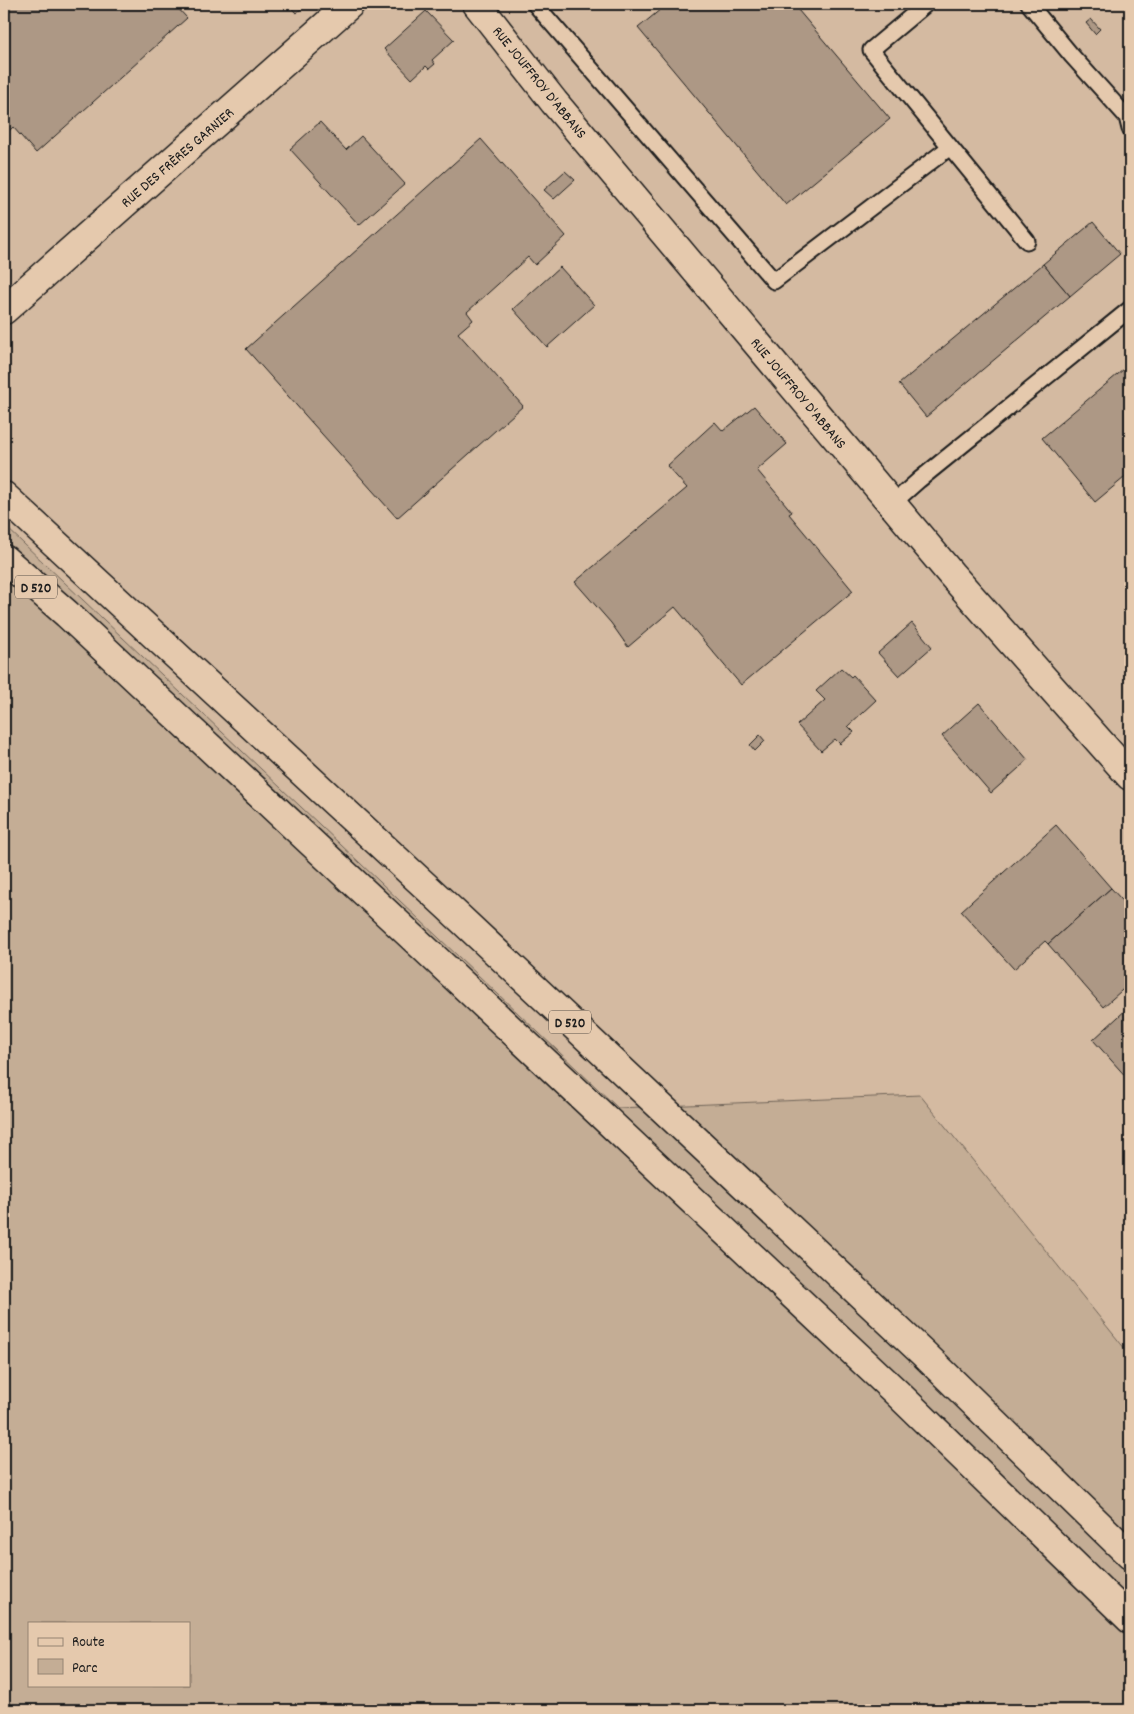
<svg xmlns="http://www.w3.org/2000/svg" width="1134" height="1714" font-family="Dekko,sans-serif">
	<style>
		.built { fill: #d4baa1 }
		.green { fill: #c4ad95; stroke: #706458; fill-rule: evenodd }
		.building { fill: #ad9885; stroke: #1c1c1c }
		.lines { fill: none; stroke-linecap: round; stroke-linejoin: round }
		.lane-casing { stroke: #1c1c1c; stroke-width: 19 }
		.street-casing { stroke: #1c1c1c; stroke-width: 31 }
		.highway-casing { stroke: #1c1c1c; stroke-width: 31 }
		.lane { stroke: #e5c9ad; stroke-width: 15 }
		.street { stroke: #e5c9ad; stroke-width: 28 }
		.highway { stroke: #e5c9ad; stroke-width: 28 }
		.labels { text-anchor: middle; stroke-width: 4; stroke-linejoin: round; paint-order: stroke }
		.shield { fill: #e5c9ad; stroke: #585048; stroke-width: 1 }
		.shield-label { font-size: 14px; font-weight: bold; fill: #1c1c1c }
		.street-label { font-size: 15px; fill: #1c1c1c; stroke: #e5c9ad }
	</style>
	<rect width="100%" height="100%" fill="#e5c9ad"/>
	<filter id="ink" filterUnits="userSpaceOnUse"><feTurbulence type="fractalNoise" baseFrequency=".02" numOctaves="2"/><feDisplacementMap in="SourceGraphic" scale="10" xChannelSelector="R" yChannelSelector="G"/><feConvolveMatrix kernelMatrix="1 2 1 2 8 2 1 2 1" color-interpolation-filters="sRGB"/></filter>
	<g filter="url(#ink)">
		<path class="built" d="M4,4H1130V1355L920,1095L618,1108L4,525Z"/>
		<path class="green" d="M4,525L618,1108L920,1095L1130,1355V1710H4ZM29,1623H189V1685H29Z"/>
		<g class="building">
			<path d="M4,4H174L187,18L36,153L13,127L4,136Z"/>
			<path d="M288,4H307L296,13Z"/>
			<path d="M667,4H793L890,119L786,205L638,28Z"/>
			<path d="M426,11L454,40L432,60L435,64L429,69L426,66L412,79L384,49Z"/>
			<path d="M1091,19L1100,29L1095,34L1086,23Z"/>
			<path d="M320,122L346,150L361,136L405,184L359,225L290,149Z"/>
			<path d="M481,139L566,236L535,265L528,257L467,312L473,320L458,333L523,406L397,518L246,349Z"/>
			<path d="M565,171L575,180L554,199L544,190Z"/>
			<path d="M1093,222L1120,254L1070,296L1043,264Z"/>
			<path d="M1043,264L1070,296L926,417L899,384Z"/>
			<path d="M560,267L594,305L547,347L513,309Z"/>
			<path d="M1130,364V473L1095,502L1042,438Z"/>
			<path d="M754,406L787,444L757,470L792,512L789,514L853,591L741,685L675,607L628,647L611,623L575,582L687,488L667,466L715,422L723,431Z"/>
			<path d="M912,623L932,647L899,676L878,653Z"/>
			<path d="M841,668L851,677L853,675L876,700L848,726L854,732L840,744L835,739L821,751L797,725L825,700L816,691Z"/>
			<path d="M979,703L1028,760L991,793L942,736Z"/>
			<path d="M760,735L765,741L755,751L750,745Z"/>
			<path d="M1056,825L1111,888L1048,944L1045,941L1014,969L961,911Z"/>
			<path d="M1111,888L1130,909V983L1103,1007L1048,944Z"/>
			<path d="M1130,1006V1079L1129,1080L1093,1040Z"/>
		</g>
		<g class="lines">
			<g class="lane-casing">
				<g id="lane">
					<path d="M535,4L774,281L950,147"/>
					<path d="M926,4L871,50L1027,241"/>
					<path d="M1029,4L1072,56L1127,117L1130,129"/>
					<path d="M892,504L919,480L1130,309"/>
				</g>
			</g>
			<g class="street-casing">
				<g id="street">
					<path d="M477,4L554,102L951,574L1130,776"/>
					<path d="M4,310L350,4"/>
				</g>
			</g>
			<g class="highway-casing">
				<g id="highway">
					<path d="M4,496L448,907L924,1354L1130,1555"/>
					<path d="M4,559L67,614L424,948L897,1393L1130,1619"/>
				</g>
			</g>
			<use href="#lane" class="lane"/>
			<use href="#street" class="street"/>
			<use href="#highway" class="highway"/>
		</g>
	</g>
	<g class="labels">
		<g class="shield">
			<rect x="15" y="575.5" width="42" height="23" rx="4"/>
			<rect x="549" y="1010.5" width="42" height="23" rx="4"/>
		</g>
		<g class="shield-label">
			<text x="36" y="592">D 520</text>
			<text x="570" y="1027">D 520</text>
		</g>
		<g class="street-label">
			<text transform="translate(540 82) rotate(51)" y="5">RUE JOUFFROY D'ABBANS</text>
			<text transform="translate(177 157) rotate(-41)" y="5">RUE DES FRÈRES GARNIER</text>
			<text transform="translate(799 393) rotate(50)" y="5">RUE JOUFFROY D'ABBANS</text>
		</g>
	</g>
	<rect width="1134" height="1714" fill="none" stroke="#e5c9ad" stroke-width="20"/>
	<rect x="10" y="10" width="1114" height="1694" fill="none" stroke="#1c1c1c" stroke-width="2" filter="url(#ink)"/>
	<rect x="28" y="1622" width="162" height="65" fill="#e5c9ad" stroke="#958473"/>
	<rect x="38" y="1638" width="25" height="8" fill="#e5c9ad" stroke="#958473"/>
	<text x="72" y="1646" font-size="15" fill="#1c1c1c">Route</text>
	<rect x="38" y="1659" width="25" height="15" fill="#c4ad95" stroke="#958473"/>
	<text x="72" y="1672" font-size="15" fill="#1c1c1c">Parc</text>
</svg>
